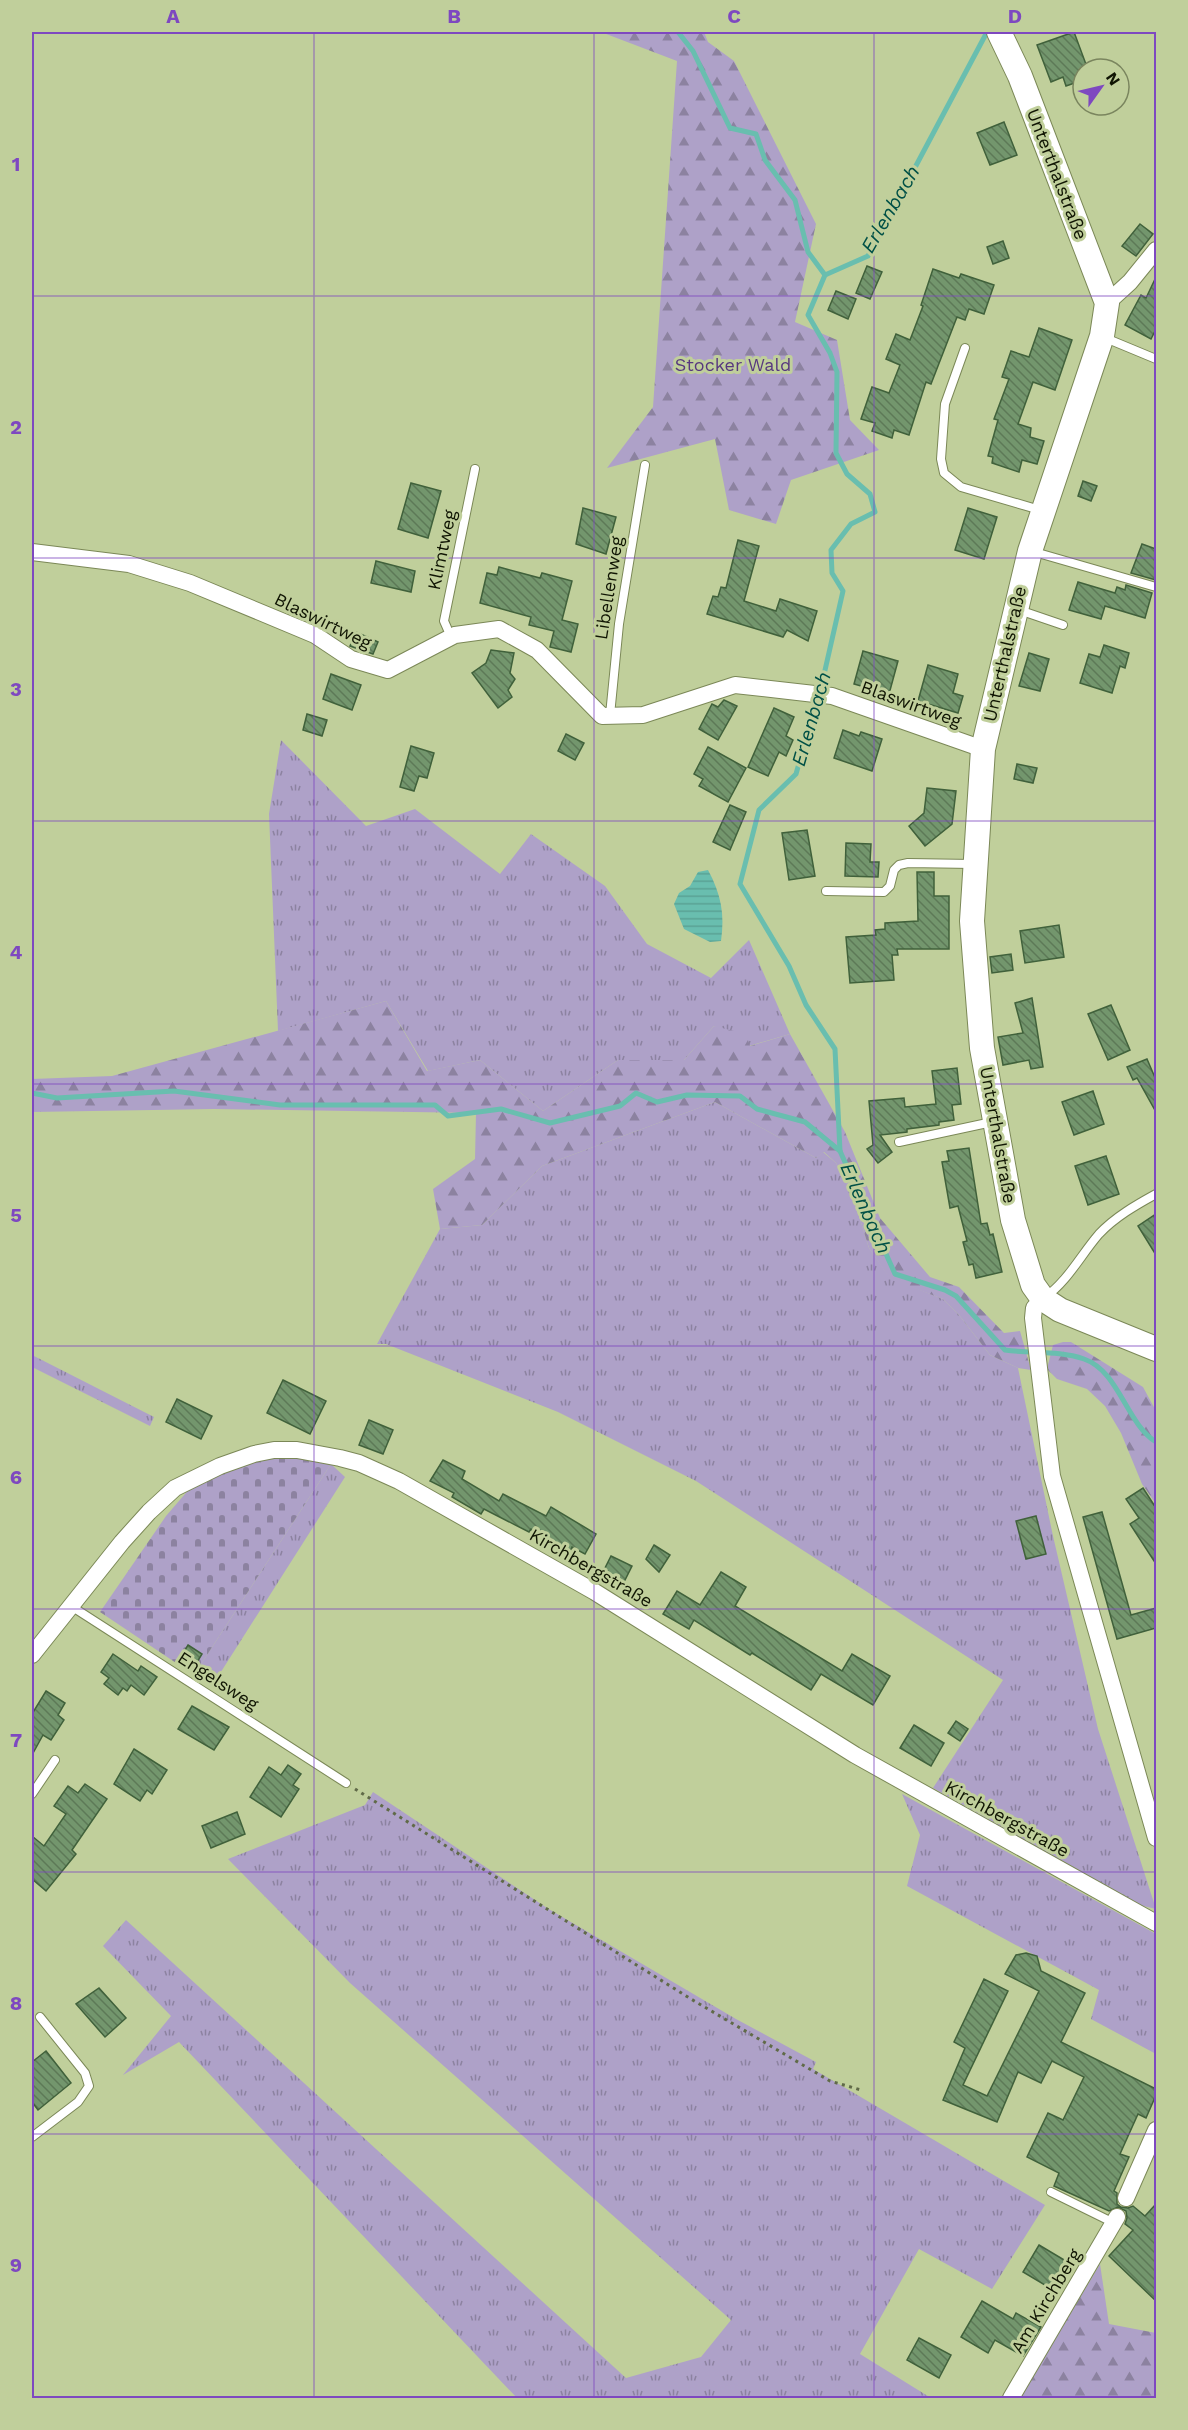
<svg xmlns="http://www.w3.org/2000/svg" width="1188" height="2430" font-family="'Work Sans',sans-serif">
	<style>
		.grass { fill: url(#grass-tufts) }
		.forest { fill: url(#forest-firs) }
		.cemetery { fill: url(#cemetery-stones) }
		.water { fill: url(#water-rules) }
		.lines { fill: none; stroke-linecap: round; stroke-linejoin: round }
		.stream { stroke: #69beaf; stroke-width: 5 }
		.building { fill: url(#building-back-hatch); stroke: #40613b; stroke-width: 1.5 }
		.lane-casing { stroke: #7b8857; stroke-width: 10 }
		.street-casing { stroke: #7b8857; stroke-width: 18 }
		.secondary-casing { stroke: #7b8857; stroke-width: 26 }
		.path { stroke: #606a48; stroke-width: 3; stroke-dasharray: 3 4.5; stroke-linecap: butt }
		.lane { stroke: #fff; stroke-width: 8 }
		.street { stroke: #fff; stroke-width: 16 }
		.secondary { stroke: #fff; stroke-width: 24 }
		.grid { fill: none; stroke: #7e48c0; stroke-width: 1.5; stroke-opacity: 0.55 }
		.labels { text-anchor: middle; stroke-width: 6; stroke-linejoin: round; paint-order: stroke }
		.street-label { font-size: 18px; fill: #101503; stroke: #c0cf9b }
		.park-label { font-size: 18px; fill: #57387f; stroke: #c0cf9b }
		.water-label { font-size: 20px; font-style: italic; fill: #005046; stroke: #c0cf9b }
		.neatline { fill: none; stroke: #7e48c0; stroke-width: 2 }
		.grid-label { font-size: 20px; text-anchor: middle; font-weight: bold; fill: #7e48c0 }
	</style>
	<defs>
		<pattern id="grass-tufts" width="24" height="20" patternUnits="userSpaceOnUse" patternTransform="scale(1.5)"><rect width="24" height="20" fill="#aea1c8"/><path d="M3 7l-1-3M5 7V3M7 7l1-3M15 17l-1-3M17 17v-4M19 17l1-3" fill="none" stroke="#8c82a0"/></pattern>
		<pattern id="forest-firs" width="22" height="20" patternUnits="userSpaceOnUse" patternTransform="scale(1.5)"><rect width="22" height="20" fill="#aea1c8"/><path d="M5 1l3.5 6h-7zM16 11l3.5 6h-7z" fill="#8c82a0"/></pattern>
		<pattern id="cemetery-stones" width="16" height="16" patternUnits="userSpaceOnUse" patternTransform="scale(1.5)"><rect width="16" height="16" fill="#aea1c8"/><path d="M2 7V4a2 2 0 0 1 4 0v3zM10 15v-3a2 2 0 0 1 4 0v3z" fill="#8c82a0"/></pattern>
		<pattern id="water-rules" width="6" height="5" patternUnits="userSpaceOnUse" patternTransform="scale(1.5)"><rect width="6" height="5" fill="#69beaf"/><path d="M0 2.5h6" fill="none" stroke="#5aa295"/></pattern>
		<pattern id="building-back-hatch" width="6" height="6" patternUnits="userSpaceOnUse" patternTransform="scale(1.5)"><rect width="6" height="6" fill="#73966d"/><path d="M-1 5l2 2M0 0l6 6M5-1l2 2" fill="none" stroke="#5d7957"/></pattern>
	</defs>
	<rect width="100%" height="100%" fill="#c0cf9b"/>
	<g class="grass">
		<path d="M281,740L366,826L415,809L500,874L531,834L605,886L647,944L711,978L749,940L790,1034L749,1046L714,1026L684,1060H618L543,1111L480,1060L428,1071L386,1001L278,1031L269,814Z"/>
		<path d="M715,1102L816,1158L823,1152L836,1163L852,1194L869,1248L890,1278L943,1299L959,1315L990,1355L1018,1368L1053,1536L1098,1729L1156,1909L1139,1905L933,1788L1003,1680L696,1481L558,1412L386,1344H377L440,1229L482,1225L542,1166Z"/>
		<path d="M32,1355L154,1417L150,1426L32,1367Z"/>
		<path d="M331,1464L345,1477L212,1686L194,1675Z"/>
		<path d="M373,1792L547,1908L736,2019L816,2062L813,2069L1045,2205L992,2289L919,2249L860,2354L931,2398H517L179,2042L123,2075L171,2016L103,1946L126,1920L626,2378L701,2357L731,2320L350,1983L228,1859L365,1805Z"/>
		<path d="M902,1794L1156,1934V2054L1091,2019L1099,1990L907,1886L920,1835Z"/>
	</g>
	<g class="forest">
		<path d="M601,32H704L708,42L734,61L816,224L795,322L837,340L850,420L879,450L791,480L776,524L729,510L715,439L607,468L653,407L677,61Z"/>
		<path d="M386,1001L427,1071L480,1060L543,1111L618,1060H684L714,1026L746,1034L750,1046L790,1034L845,1132L880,1218L930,1277L959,1287L1004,1333L1020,1331L1031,1370L1018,1368L990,1355L959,1315L943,1299L890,1279L869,1248L852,1194L836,1163L824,1152L816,1158L715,1102L542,1166L482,1225L440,1229L433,1189L475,1159L476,1113L214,1109L32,1112V1079L112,1076Z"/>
		<path d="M1063,1342H1071L1143,1387L1156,1411V1504L1142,1484L1121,1433L1105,1406L1087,1389L1057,1379L1047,1369L1053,1345Z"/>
		<path d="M1100,2264L1109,2324L1156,2333V2398H1020Z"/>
	</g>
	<path class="cemetery" d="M285,1455L331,1464L194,1675L100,1612L166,1516L191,1487L229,1464Z"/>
	<path class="water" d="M708,870C721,894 725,914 721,941L710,942L684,929L674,904L679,893L690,886L698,872Z"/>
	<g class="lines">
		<g class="stream">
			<path d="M678,32L693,51L730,128L756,134L765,160L795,200L808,252L825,275"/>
			<path d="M987,32L868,256L825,275L808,315L830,353L837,372L836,453L847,474L870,494L875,512L851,524L831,550L832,573L843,591L823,679L796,774L759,810L740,884L789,966L806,1005L835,1049L840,1151L895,1274L945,1290L956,1296L1005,1350C1031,1354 1058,1350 1084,1359C1119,1371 1126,1423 1156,1442"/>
			<path d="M32,1093L57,1098L174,1091L280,1105H435L448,1116L501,1109L550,1123L620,1106L636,1093L657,1102L687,1095L740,1096L757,1109L805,1122L840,1151"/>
		</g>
	</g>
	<g class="building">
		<path d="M1074,32L1087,67L1079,70L1083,80L1066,86L1063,77L1051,82L1037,45Z"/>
		<path d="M1004,122L1017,155L990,165L977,133Z"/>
		<path d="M1140,224L1153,234L1136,256L1122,246Z"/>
		<path d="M1003,241L1009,258L993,264L987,247Z"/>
		<path d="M867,266L882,272L870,299L856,293Z"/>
		<path d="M933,269L959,278L961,274L994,285L984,314L969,309L965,320L957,317L931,384L926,382L909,435L894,430L892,438L872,431L875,423L861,419L872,387L889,393L900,365L886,359L896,334L910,340L923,306L921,305Z"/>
		<path d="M1156,277V329L1151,339L1125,325L1141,295L1146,298Z"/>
		<path d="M836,291L856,299L848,319L828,310Z"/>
		<path d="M1039,328L1072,340L1055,390L1033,382L1018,424L1031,428L1030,437L1044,441L1037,464L1022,460L1019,472L992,463L993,457L988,456L998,420L994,419L1009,379L1002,377L1011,351L1029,357Z"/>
		<path d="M1083,481L1097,486L1091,501L1078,496Z"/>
		<path d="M411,483L441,491L428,538L398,529Z"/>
		<path d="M583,508L616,517L606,554L576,544Z"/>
		<path d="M968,508L997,517L984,559L955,550Z"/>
		<path d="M738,540L759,546L744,601L776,611L780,599L817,611L808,641L787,630L783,637L707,614L713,596L718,597L721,587L726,588Z"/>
		<path d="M1142,544L1156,549V580L1131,573Z"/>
		<path d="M376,561L415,571L411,592L371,583Z"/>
		<path d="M499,567L540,578L542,573L572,581L562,620L578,624L571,652L550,647L554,631L529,625L531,617L480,603L487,573L497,575Z"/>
		<path d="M1078,582L1115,593L1117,587L1125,590L1126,585L1152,593L1145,618L1105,606L1101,619L1069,610Z"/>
		<path d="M356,632L378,642L373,654L350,646Z"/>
		<path d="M1104,645L1129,653L1125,668L1120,666L1112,693L1080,683L1089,654L1100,657Z"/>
		<path d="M491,650L514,653L510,673L515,679L508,690L512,697L498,708L472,673L486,663Z"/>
		<path d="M863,651L898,661L889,694L854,684Z"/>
		<path d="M1029,653L1049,659L1040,691L1019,686Z"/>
		<path d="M928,665L958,674L953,693L963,696L958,713L918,701Z"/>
		<path d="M331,674L361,685L352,710L323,699Z"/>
		<path d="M724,700L737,706L718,740L699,729L712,704L718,707Z"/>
		<path d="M774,708L794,717L786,736L793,740L786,756L779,752L768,776L748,767Z"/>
		<path d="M307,714L327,720L322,736L303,730Z"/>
		<path d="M843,730L859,736L861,732L882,739L872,771L834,758Z"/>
		<path d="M566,734L584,743L575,760L558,751Z"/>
		<path d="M411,746L434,753L427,778L419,776L414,791L400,787Z"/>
		<path d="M708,747L746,768L728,802L699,786L703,779L694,774Z"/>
		<path d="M1017,764L1037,768L1033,783L1014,779Z"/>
		<path d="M927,788L956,791L952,824L925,846L909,826L924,813Z"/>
		<path d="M730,805L746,812L730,850L713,842Z"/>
		<path d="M807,830L815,876L789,880L782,833Z"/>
		<path d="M846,843L871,844L870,862H879L878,877L845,876Z"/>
		<path d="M917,872H934V896H949V949H897L898,955H892L894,980L850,983L846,937L876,935L875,930L885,929V923L918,921Z"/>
		<path d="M1059,925L1064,957L1025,963L1020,931Z"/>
		<path d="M1011,954L1013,970L992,973L990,957Z"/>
		<path d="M1032,998L1043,1067L1031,1069L1029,1060L1003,1065L998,1037L1023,1033L1015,1003Z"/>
		<path d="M1111,1005L1130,1050L1108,1060L1088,1014Z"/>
		<path d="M1147,1059L1156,1080V1112L1137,1078L1133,1080L1127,1067Z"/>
		<path d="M957,1068L961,1104L952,1105L954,1120L939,1122V1125L907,1129V1132L880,1135L892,1152L878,1163L867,1149L873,1145L869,1101L904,1098L905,1107L936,1104L932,1071Z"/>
		<path d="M1093,1091L1104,1124L1074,1135L1062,1102Z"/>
		<path d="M969,1148L981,1224L987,1223L990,1235L993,1234L1002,1272L976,1278L973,1264L969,1265L963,1242L967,1241L958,1206L950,1208L942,1162L949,1161L947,1151Z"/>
		<path d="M1106,1156L1119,1194L1088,1205L1075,1166Z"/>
		<path d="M1156,1214V1255L1138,1226Z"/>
		<path d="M283,1380L326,1401L310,1434L267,1413Z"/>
		<path d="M177,1399L212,1416L201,1439L166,1422Z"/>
		<path d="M369,1420L393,1430L383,1454L359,1445Z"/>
		<path d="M443,1460L465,1471L462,1479L499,1501L503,1494L546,1516L551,1507L596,1534L585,1554L572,1547L570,1552L531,1529L529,1532L484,1509L481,1514L452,1497L454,1493L430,1481Z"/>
		<path d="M1143,1488L1156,1508V1564L1130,1524L1139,1518L1126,1499Z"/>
		<path d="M1102,1512L1131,1615L1156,1608V1628L1117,1639L1083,1517Z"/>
		<path d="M1036,1516L1046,1554L1026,1559L1016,1521Z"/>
		<path d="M654,1545L670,1555L659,1572L646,1559Z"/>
		<path d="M611,1556L632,1566L622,1586L601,1576Z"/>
		<path d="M721,1572L746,1587L735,1606L791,1640L842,1671L852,1654L890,1676L873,1705L821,1674L811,1690L752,1653L750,1655L694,1620L689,1629L663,1614L677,1591L700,1605Z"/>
		<path d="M188,1645L202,1654L193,1669L179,1660Z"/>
		<path d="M113,1654L138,1671L141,1666L157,1677L144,1695L131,1685L127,1691L123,1688L118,1695L104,1684L109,1678L101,1672Z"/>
		<path d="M46,1691L65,1703L58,1715L64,1720L51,1740L43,1735L32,1755V1714Z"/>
		<path d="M192,1706L229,1727L214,1750L178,1729Z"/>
		<path d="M956,1721L968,1729L960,1741L948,1733Z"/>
		<path d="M914,1725L944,1743L931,1766L900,1748Z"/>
		<path d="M134,1749L167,1770L152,1794L147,1790L140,1801L114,1784Z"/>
		<path d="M288,1765L301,1774L293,1785L299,1789L281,1817L250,1797L269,1767L281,1775Z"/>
		<path d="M85,1784L107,1799L72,1850L76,1854L46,1891L32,1879V1836L44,1846L66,1814L54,1806L68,1786L78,1793Z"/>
		<path d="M237,1812L245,1834L211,1848L202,1826Z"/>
		<path d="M1026,1953L1037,1956L1041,1971L1085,1993L1061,2042L1156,2089V2095L1146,2118L1138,2114L1120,2154L1129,2157L1114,2191L1117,2193V2204L1121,2207L1128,2208L1133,2206L1145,2216L1156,2204V2301L1109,2256L1133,2230L1125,2224L1127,2218L1126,2211L1118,2207L1109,2211L1054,2186L1059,2173L1027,2157L1048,2113L1063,2120L1084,2077L1052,2061L1041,2083L1018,2072L997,2122L943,2100L965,2048L954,2042L984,1979L1008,1991L963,2085L987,2096L1039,1991L1005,1974L1016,1955Z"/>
		<path d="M99,1988L126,2018L105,2037L76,2004Z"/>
		<path d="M46,2051L71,2083L38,2110L32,2102V2062Z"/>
		<path d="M1039,2245L1071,2264L1055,2291L1023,2272Z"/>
		<path d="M982,2301L1013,2319L1016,2313L1041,2327L1023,2356L995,2340L988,2353L961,2337Z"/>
		<path d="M919,2338L951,2355L939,2378L907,2360Z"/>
	</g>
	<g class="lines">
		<g class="lane-casing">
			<g id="lane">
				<path d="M1103,337L1156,359"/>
				<path d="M965,348L945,404L941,459L944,473L961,487L1040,510"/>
				<path d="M1031,551L1156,587"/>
				<path d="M1019,610L1063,625"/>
				<path d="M451,637L444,621L475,469"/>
				<path d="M610,715L619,624L645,465"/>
				<path d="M826,891L884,892L890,886L894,870L899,865L908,863L973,864"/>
				<path d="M899,1142L992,1122"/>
				<path d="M1044,1298C1068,1281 1080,1256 1099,1234C1115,1217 1136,1205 1156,1194"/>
				<path d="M71,1606L346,1783"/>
				<path d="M32,1794L55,1760"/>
				<path d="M32,2137L78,2102L89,2086L85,2073L40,2017"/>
				<path d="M1051,2192L1114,2223"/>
			</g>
		</g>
		<g class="street-casing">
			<g id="street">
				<path d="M1107,303L1130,282L1156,250"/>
				<path d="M32,552L129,564L190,583L315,635L351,659L388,670L455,635L499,629L537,650L602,716L643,715L735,685L832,696L983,749"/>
				<path d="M1043,1299L1034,1308L1033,1318L1052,1476L1156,1838"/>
				<path d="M32,1655L122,1542L149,1512L175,1488L220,1466L254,1454L274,1450H297L340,1458L359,1463L399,1481L595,1592L855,1755L1156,1923"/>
				<path d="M1126,2198L1156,2130"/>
				<path d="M1011,2398L1117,2217"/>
			</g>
		</g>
		<g class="secondary-casing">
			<path id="secondary" d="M999,32L1020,76L1107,303L1102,336L1030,551L983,749L972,921L982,1048L1013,1220L1033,1285L1043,1299L1060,1310L1156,1349"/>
		</g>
		<path class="path" d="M355,1789L691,1999L830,2081L861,2090"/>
		<use href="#lane" class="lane"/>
		<use href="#street" class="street"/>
		<use href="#secondary" class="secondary"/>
	</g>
	<path class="grid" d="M314,32V2398M594,32V2398M874,32V2398M32,296H1156M32,558H1156M32,821H1156M32,1084H1156M32,1346H1156M32,1609H1156M32,1872H1156M32,2134H1156"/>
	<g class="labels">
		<g class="street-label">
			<text transform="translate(1057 174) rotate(69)" y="6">Unterthalstraße</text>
			<text transform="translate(442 550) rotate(-78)" y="6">Klimtweg</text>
			<text transform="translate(609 588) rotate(-81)" y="6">Libellenweg</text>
			<text transform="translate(323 621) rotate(26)" y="6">Blaswirtweg</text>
			<text transform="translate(1005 654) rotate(-77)" y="6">Unterthalstraße</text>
			<text transform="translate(911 704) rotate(20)" y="6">Blaswirtweg</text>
			<text transform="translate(998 1135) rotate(80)" y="6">Unterthalstraße</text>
			<text transform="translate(591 1568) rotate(30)" y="6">Kirchbergstraße</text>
			<text transform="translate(218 1681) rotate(33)" y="6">Engelsweg</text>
			<text transform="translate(1007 1819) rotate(29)" y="6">Kirchbergstraße</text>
			<text transform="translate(1046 2301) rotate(-59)" y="6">Am Kirchberg</text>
		</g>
		<g class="park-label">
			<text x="733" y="371">Stocker Wald</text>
		</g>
		<g class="water-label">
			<text transform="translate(890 209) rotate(-60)" y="7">Erlenbach</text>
			<text transform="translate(811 719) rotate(-74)" y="7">Erlenbach</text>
			<text transform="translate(866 1208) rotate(66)" y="7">Erlenbach</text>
		</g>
	</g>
	<rect width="1188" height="2430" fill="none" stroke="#c0cf9b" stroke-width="66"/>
	<g transform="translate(1101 87) rotate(56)"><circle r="28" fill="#c0cf9b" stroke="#7a855e" stroke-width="1.5"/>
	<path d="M0-4.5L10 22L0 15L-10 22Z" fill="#7e48c0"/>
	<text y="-9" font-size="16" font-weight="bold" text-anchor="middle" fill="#101503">N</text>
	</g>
	<rect x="33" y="33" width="1122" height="2364" class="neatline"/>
	<g class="grid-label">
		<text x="173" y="23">A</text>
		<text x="454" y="23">B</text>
		<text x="734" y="23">C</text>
		<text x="1015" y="23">D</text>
		<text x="16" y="171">1</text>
		<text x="16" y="434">2</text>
		<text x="16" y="696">3</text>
		<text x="16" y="959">4</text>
		<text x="16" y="1222">5</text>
		<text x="16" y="1484">6</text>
		<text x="16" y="1747">7</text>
		<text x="16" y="2010">8</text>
		<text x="16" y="2272">9</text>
	</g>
</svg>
